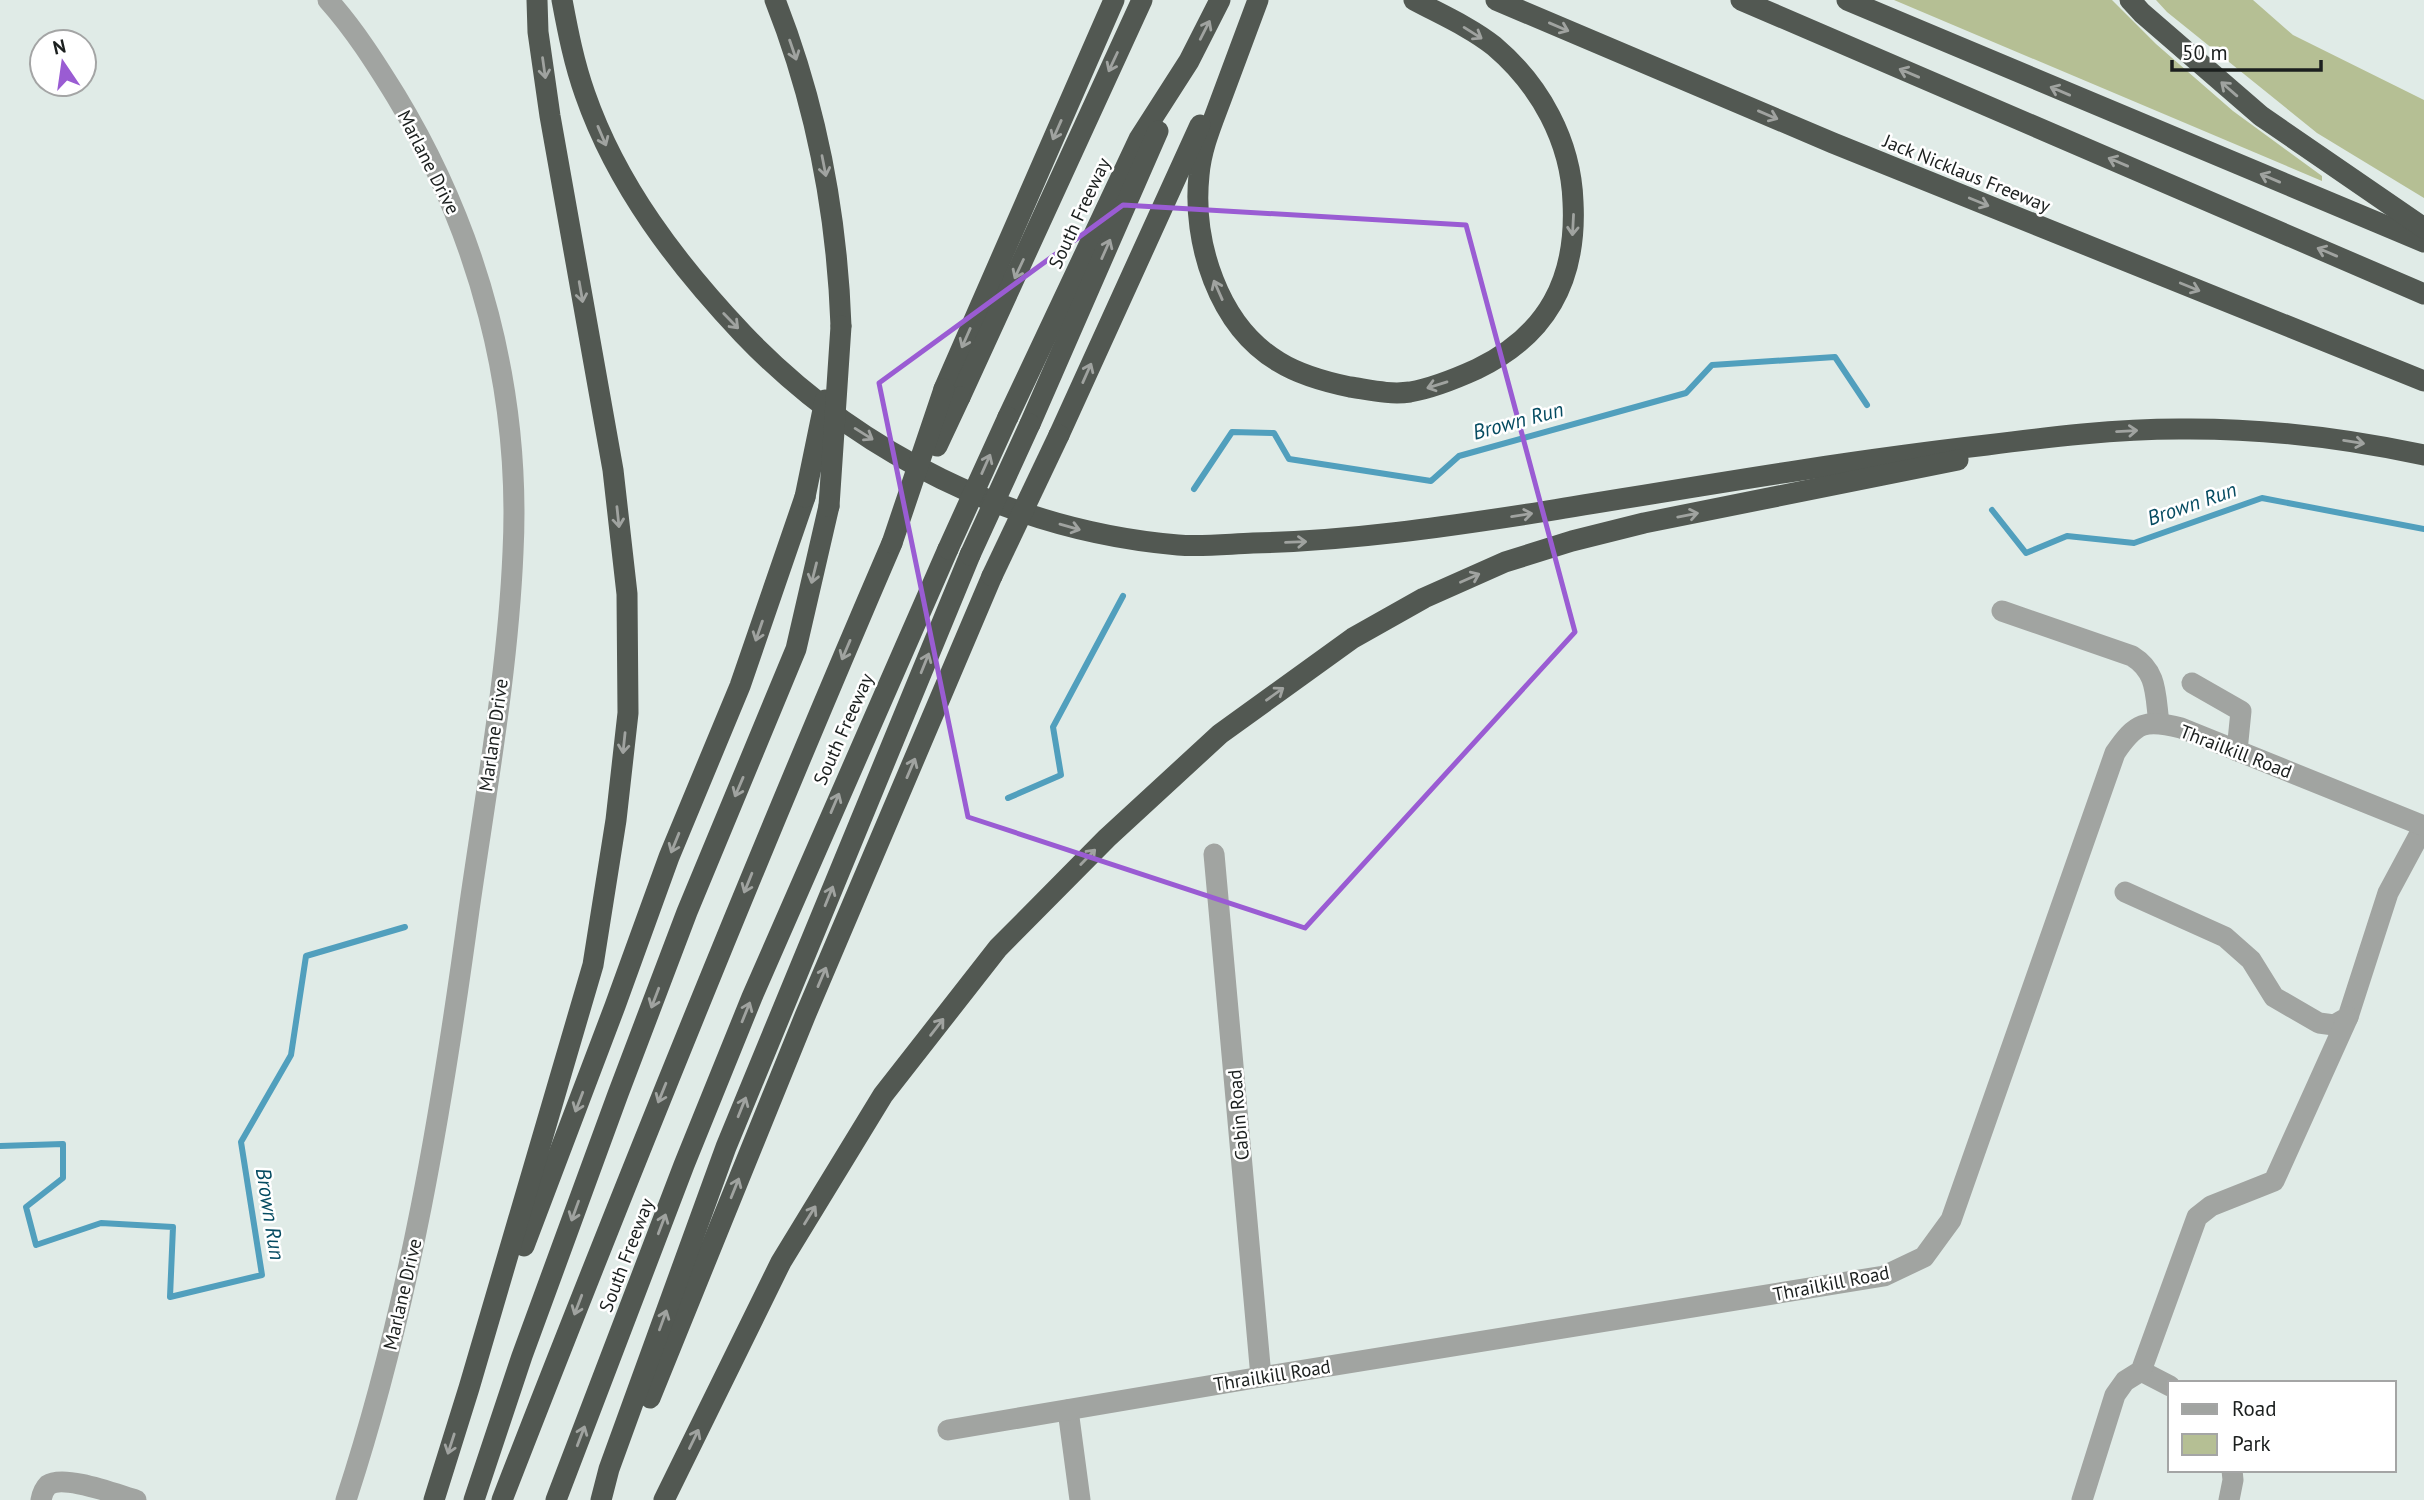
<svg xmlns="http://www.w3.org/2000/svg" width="2424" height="1500" font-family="'PT Sans',sans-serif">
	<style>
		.green { fill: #b5bf94 }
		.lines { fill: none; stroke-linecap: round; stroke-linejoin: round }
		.stream { stroke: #519fbd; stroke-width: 6 }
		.minor { stroke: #a1a4a1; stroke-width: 21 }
		.highway { stroke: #525852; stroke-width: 21 }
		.highway-bridge { stroke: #525852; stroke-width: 21 }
		.oneway { stroke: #a0a3a0 }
		.marked { fill: none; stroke: #9a5cd3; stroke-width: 5; stroke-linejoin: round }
		.labels { text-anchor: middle; stroke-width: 5; stroke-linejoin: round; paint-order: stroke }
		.street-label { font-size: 19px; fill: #1b1f1e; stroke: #fff }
		.water-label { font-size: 21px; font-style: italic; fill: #054b61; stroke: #fff }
	</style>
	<rect width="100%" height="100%" fill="#e0ebe7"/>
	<g class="green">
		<path d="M1894,0H2112L2156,44L2233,111L2322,176V181Z"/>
		<path d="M2156,0H2253L2293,35L2424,100V198L2317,133L2167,12Z"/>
	</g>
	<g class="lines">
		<g class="stream">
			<path d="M1194,489L1232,432L1274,433L1289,459L1431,481L1459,456L1686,393L1712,365L1835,357L1867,405"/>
			<path d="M1992,510L2026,553L2067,536L2134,543L2262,498L2424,529"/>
			<path d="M1008,798L1061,775L1053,727L1123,596"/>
			<path d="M0,1146L63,1144V1178L26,1207L36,1245L101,1223L173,1227L170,1297L262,1275L241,1142L291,1055L306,956L405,927"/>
		</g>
		<g class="minor">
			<path d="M328,0C354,29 375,62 396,96C479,233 521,391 513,552C508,671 486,791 469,910C442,1109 409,1308 346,1500"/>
			<path d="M2002,611L2132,656C2158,672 2155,695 2159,723"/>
			<path d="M2192,683L2241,711L2237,751"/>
			<path d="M1214,854L1261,1377"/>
			<path d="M2125,892L2225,937L2251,960L2274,997L2319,1023L2334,1025L2348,1017L2388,893L2424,826"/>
			<path d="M2141,1371L2170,1386"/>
			<path d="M1068,1410L1080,1500"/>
			<path d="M948,1430L1261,1377L1884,1276L1924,1257L1951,1220L2115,753C2136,722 2145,719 2181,728L2424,826"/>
			<path d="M41,1500C42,1495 44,1489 48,1485C64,1474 118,1495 136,1500"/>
			<path d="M2082,1500L2115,1395L2125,1381L2141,1371L2197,1217L2211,1206L2274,1181L2348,1017"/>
			<path d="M2229,1500L2233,1480L2232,1470"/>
		</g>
		<g class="highway">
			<path d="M562,0C568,32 574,63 585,94C617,186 677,264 743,334C857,453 1013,531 1178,545C1202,547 1228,544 1253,543C1349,541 1445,527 1541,512C1689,488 1837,462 1987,445C2050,437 2115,429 2179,429C2261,428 2344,438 2424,455"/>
			<path d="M775,0C816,104 837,214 841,326"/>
			<path d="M1258,0C1245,34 1233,68 1220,102C1211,126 1201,150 1199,175C1192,242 1218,326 1279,362C1300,375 1326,382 1350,387C1370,390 1390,395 1410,392C1433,388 1455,379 1477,369C1548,335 1577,279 1573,202C1571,141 1540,85 1494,46C1470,27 1440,14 1414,0"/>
			<path d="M1496,0L1833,143L2424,381"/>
			<path d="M1741,0L2424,294"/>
			<path d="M1847,0L2424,242"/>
			<path d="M2130,0L2142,13L2261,116L2424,228"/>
			<path d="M944,389L1114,0"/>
			<path d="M960,397L1142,0"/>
			<path d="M1008,417L1139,139L1189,61L1220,0"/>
			<path d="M1030,424L1158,131"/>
			<path d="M1059,435L1200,125"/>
			<path d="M524,1246L615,1006L669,857L740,686L805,497"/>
			<path d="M650,1398L805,1016L992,576"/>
			<path d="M434,1500L469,1388L593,965L616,820L628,713L627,594L613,470L550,116L538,32L537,0"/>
			<path d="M474,1500L522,1356L618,1094L687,912L796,649L829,506"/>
			<path d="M502,1500C627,1179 756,859 892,543"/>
			<path d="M556,1500L684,1165L752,997L948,549"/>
			<path d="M601,1500L609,1469L726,1147L970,555"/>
			<path d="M664,1500L781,1262L883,1095L998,948L1107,838L1220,734L1353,638L1424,598L1505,562L1572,541L1644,523L1958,460"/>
		</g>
		<g class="highway-bridge">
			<path d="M937,446L960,397"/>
			<path d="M805,497L825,400"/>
			<path d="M829,506L841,326"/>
			<path d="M892,543L944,389"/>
			<path d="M948,549L1008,417"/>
			<path d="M970,555L1030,424"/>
			<path d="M992,576L1059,435"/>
		</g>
	</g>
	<defs><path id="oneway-shaft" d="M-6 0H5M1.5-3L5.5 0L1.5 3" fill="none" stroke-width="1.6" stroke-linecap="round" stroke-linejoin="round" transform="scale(1.75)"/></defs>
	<g class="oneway">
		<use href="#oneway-shaft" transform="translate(1559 27) rotate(23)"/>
		<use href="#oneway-shaft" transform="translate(1205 30) rotate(-63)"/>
		<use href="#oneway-shaft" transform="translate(1473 33) rotate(32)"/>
		<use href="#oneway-shaft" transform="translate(793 50) rotate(71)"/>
		<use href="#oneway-shaft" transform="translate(1113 62) rotate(115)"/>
		<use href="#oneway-shaft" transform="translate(544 68) rotate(82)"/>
		<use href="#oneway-shaft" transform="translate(1909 73) rotate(-157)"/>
		<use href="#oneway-shaft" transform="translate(2229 89) rotate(-139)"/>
		<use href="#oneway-shaft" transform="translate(2060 91) rotate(-157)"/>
		<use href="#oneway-shaft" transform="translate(1768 115) rotate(23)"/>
		<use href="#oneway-shaft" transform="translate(1057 130) rotate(114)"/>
		<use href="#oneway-shaft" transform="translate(602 136) rotate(67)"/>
		<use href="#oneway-shaft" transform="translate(2118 162) rotate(-157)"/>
		<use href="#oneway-shaft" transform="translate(824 166) rotate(79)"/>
		<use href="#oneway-shaft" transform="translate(2270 178) rotate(-157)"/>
		<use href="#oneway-shaft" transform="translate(1979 202) rotate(22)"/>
		<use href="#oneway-shaft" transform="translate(1573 225) rotate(93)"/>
		<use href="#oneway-shaft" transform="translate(1106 249) rotate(-66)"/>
		<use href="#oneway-shaft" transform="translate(2327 252) rotate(-157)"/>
		<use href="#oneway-shaft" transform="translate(1019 269) rotate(115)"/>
		<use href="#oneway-shaft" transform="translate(2190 287) rotate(22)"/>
		<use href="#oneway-shaft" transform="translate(1218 290) rotate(-114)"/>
		<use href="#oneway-shaft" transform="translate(581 292) rotate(80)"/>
		<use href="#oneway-shaft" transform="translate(731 321) rotate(46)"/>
		<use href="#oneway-shaft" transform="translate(966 338) rotate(114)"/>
		<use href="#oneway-shaft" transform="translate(1087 373) rotate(-66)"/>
		<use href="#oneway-shaft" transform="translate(1437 385) rotate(163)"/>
		<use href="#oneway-shaft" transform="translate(2127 431) rotate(-3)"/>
		<use href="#oneway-shaft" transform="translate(864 434) rotate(32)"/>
		<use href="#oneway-shaft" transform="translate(2354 442) rotate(9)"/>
		<use href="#oneway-shaft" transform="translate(986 464) rotate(-66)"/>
		<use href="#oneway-shaft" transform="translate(1522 515) rotate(-9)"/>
		<use href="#oneway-shaft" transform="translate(1688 515) rotate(-11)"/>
		<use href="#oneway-shaft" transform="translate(618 517) rotate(84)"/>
		<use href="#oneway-shaft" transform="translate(1070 527) rotate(16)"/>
		<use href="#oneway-shaft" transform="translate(1296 542) rotate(-2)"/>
		<use href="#oneway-shaft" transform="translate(814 573) rotate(104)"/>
		<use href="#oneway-shaft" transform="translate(1470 578) rotate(-24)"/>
		<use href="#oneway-shaft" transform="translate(759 631) rotate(109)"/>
		<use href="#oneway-shaft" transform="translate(846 650) rotate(113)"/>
		<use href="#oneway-shaft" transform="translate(925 663) rotate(-68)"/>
		<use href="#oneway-shaft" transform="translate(1275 694) rotate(-36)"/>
		<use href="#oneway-shaft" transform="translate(624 743) rotate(96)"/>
		<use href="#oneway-shaft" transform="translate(911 768) rotate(-67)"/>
		<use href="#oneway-shaft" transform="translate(739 787) rotate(113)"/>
		<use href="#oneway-shaft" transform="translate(835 803) rotate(-67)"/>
		<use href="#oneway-shaft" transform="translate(675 843) rotate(112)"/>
		<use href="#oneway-shaft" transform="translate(1088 857) rotate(-46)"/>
		<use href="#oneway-shaft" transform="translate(748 883) rotate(112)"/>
		<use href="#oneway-shaft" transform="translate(829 896) rotate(-68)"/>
		<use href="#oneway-shaft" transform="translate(822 977) rotate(-67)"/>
		<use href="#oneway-shaft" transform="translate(655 998) rotate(111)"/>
		<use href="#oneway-shaft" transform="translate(746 1012) rotate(-68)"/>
		<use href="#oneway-shaft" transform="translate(937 1027) rotate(-52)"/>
		<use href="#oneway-shaft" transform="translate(662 1093) rotate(112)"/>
		<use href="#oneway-shaft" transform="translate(579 1102) rotate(111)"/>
		<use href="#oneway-shaft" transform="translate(742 1107) rotate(-68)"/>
		<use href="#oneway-shaft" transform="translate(735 1188) rotate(-68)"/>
		<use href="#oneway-shaft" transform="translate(575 1211) rotate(110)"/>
		<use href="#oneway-shaft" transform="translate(810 1215) rotate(-58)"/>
		<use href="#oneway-shaft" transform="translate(662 1224) rotate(-69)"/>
		<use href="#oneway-shaft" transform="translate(578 1305) rotate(111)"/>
		<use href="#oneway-shaft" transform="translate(663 1320) rotate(-70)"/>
		<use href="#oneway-shaft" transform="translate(581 1436) rotate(-69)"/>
		<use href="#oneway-shaft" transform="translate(694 1439) rotate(-64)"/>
		<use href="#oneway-shaft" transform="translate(451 1444) rotate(108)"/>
	</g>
	<path class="marked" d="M1123,205L1466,225L1575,632L1305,928L968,817L879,383Z"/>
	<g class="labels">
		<g class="street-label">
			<text transform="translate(429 162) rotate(63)" y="7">Marlane Drive</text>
			<text transform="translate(1967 173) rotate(22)" y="7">Jack Nicklaus Freeway</text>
			<text transform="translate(1079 213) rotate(-65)" y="7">South Freeway</text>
			<text transform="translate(843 729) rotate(-66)" y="7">South Freeway</text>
			<text transform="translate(493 735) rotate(-82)" y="7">Marlane Drive</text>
			<text transform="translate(2236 751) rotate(21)" y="7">Thrailkill Road</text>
			<text transform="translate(1238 1115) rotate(-95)" y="7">Cabin Road</text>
			<text transform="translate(626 1255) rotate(-69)" y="7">South Freeway</text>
			<text transform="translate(1831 1283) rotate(-11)" y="7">Thrailkill Road</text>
			<text transform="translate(402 1294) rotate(-77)" y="7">Marlane Drive</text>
			<text transform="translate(1272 1375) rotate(-9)" y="7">Thrailkill Road</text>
		</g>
		<g class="water-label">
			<text transform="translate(1518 421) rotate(-15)" y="7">Brown Run</text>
			<text transform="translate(2192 504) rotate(-19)" y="7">Brown Run</text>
			<text transform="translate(270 1214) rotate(81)" y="7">Brown Run</text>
		</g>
	</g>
	<rect x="2168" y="1381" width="228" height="91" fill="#ffffff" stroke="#a4a5a5" stroke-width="2"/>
	<rect x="2182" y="1404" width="35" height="10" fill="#a1a4a1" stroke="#a4a5a5" stroke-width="2"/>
	<text x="2232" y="1416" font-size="21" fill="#1b1f1e">Road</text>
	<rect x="2182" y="1434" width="35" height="21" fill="#b5bf94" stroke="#a4a5a5" stroke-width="2"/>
	<text x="2232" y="1451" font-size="21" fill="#1b1f1e">Park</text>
	<g transform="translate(63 63) rotate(347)"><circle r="33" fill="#ffffff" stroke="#a4a5a5" stroke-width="2"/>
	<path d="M0-5L12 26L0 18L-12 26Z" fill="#9a5cd3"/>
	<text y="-10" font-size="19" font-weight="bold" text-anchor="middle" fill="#1b1f1e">N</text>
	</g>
	<path d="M2172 60v10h149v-10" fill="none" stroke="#1b1f1e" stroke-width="3.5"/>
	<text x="2182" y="60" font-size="21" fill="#1b1f1e" stroke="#ffffff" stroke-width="5" paint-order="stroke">50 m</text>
</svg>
